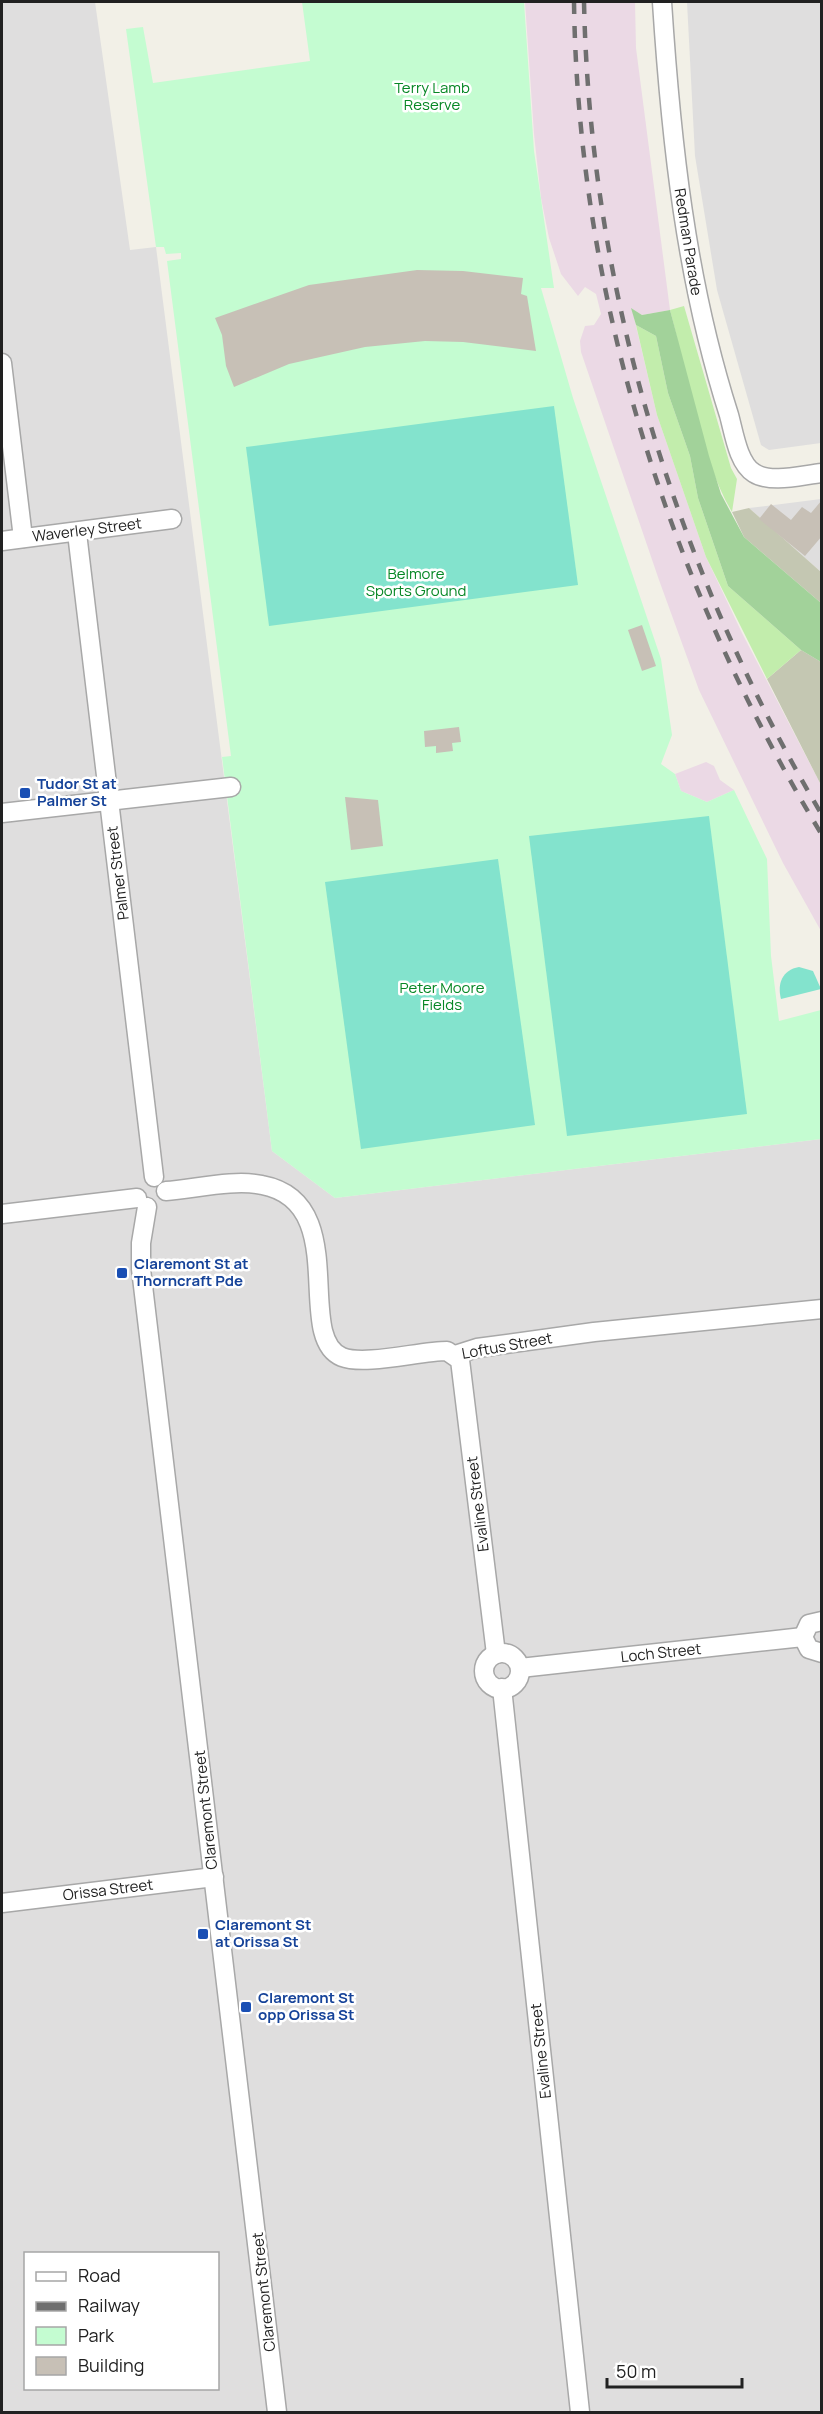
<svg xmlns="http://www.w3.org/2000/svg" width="823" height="2414" font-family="Manrope,sans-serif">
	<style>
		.residential { fill: #dfdede; fill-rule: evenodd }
		.industrial { fill: #ebd9e5 }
		.construction { fill: #c4c7b2 }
		.grass { fill: #c2edac }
		.forest { fill: #a2d29a }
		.park { fill: #c4fcd1 }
		.pitch { fill: #83e3cd }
		.building { fill: #c7c0b6 }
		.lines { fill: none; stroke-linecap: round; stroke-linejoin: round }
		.minor-casing { stroke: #a8a8a8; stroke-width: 21 }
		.minor { stroke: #fff; stroke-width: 18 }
		.rail { stroke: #6f6f6f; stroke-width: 4.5; stroke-dasharray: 12 12; stroke-linecap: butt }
		.transit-dot { fill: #1a4fb4; stroke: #fff; stroke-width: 2 }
		.labels { text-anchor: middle; stroke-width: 5; stroke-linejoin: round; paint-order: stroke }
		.park-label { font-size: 15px; fill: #078725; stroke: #fff }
		.street-label { font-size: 15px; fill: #212121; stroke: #fff }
		.transit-label { font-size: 15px; font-weight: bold; fill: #164399; stroke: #fff; text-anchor: start }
	</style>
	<rect width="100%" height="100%" fill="#f2f0e7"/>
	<g class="residential">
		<path d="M2,2H95L130,250L156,247L272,1151L335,1198L821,1139L822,2412H2ZM26,2254H218V2388H26Z"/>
		<path d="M687,2H821V443L769,450L761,445L717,290L695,156Z"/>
		<path d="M821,499V572L749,508Z"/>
	</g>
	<g class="industrial">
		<path d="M525,2H635L636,48L670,310L642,315L632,309L657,415L706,557L742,633L821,785V931L783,863L699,690L659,580L581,352L580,341L585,326L594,325L601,314L596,294L585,287L578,296L561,274L549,238L541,198L534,134Z"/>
		<path d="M706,762L714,766L720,780L734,790L707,802L681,791L675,774Z"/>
	</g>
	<g class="construction">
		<path d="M749,508L821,572V603L744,537L732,512Z"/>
		<path d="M801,650L821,662V785L767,679Z"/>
	</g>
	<g class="grass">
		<path d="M684,306L731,468L737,479L732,512C701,460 686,370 670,310Z"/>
		<path d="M636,325L656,336L668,393L690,456L698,498L728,586L801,650L767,679L706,557L657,415Z"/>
	</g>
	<path class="forest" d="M631,308L642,315L670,310L709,456L721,494L744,537L821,603V662L801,650L728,586L698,498L690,456L668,393L656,336L636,325Z"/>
	<path class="park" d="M302,2H524L534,151L554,288H541L573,398L661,659L672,735L661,764L675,774L681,791L707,802L734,790L767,859L771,956L779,1021L821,1010V1139L335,1198L272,1151L222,757L231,756L167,261L181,259V253L166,254L164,247H156L126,29L143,27L153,83L310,61Z"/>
	<g class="pitch">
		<path d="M554,406L578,585L269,626L246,447Z"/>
		<path d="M709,816L747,1114L567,1136L529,836Z"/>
		<path d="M498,859L535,1125L361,1149L325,882Z"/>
		<path d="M799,967L813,971L821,989L781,999C777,984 782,970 799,967Z"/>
	</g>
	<g class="building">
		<path d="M417,270L463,271L523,278L521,294L527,296L536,351L463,342L425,341L365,347L289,364L234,387L226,366L222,335L215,318L309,285Z"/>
		<path d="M822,500V536L805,556L759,519L771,504L791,520L802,507L811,513Z"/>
		<path d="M642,625L656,666L642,671L628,630Z"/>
		<path d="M459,727L461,742L452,743L453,751L436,753V746L425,747L424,731Z"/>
		<path d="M345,797L378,800L383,846L351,850Z"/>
	</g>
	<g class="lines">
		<g class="minor-casing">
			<g id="minor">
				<path d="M662,2C671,141 686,281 729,415C734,433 738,463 754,473C771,484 802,475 822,473"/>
				<path d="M2,363L23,538"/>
				<path d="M77,533L154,1177"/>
				<path d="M2,541L172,519"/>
				<path d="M2,813L231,787"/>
				<path d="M166,1191C194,1189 234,1179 262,1185C353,1202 293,1337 342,1357C365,1366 420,1351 447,1351L460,1360L496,1654"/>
				<path d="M147,1207L141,1243V1269L277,2412"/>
				<path d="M2,1214L137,1198"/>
				<path d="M455,1355L477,1348L594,1332L822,1309"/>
				<path d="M822,1621L809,1624L803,1637L809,1649L822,1653"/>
				<circle cx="502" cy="1671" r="18"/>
				<path d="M520,1668L803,1637"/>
				<path d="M502,1688L580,2412"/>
				<path d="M2,1903L214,1877"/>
			</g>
		</g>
		<use href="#minor" class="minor"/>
		<g class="rail">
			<path d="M574,2C578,297 669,583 822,835"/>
			<path d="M584,2C590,290 675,567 822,815"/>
		</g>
	</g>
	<g class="transit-dot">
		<rect x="19" y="787" width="12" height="12" rx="3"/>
		<rect x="116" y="1267" width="12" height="12" rx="3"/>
		<rect x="197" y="1928" width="12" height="12" rx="3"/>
		<rect x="240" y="2001" width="12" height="12" rx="3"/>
	</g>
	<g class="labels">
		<g class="park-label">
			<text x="432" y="93">Terry Lamb<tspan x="432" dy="17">Reserve</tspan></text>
			<text x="416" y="579">Belmore<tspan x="416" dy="17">Sports Ground</tspan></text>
			<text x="442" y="993">Peter Moore<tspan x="442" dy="17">Fields</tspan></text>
		</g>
		<g class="street-label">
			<text transform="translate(688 242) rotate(81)" y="5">Redman Parade</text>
			<text transform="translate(87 530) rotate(-7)" y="5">Waverley Street</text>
			<text transform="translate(118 873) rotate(-97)" y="5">Palmer Street</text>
			<text transform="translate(507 1346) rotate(-10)" y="5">Loftus Street</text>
			<text transform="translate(478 1504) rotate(-97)" y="5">Evaline Street</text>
			<text transform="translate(661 1653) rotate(-6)" y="5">Loch Street</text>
			<text transform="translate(206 1810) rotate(-96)" y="5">Claremont Street</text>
			<text transform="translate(108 1890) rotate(-7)" y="5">Orissa Street</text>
			<text transform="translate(541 2051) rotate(-96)" y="5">Evaline Street</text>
			<text transform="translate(264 2292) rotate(-96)" y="5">Claremont Street</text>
		</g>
		<g class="transit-label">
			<text x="37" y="789">Tudor St at<tspan x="37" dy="17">Palmer St</tspan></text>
			<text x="134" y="1269">Claremont St at<tspan x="134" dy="17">Thorncraft Pde</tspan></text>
			<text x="215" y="1930">Claremont St<tspan x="215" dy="17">at Orissa St</tspan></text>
			<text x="258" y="2003">Claremont St<tspan x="258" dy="17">opp Orissa St</tspan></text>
		</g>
	</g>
	<rect width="823" height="2414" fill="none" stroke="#212121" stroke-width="6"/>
	<rect x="24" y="2252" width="195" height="138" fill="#ffffff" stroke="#a6a6a6" stroke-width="1.5"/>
	<rect x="36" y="2272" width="30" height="9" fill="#ffffff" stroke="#a6a6a6" stroke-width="1.5"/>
	<text x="78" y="2282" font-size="18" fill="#212121">Road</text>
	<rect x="36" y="2302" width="30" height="9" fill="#6f6f6f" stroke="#a6a6a6" stroke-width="1.5"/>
	<text x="78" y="2312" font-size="18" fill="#212121">Railway</text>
	<rect x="36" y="2327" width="30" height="18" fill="#c4fcd1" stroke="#a6a6a6" stroke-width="1.5"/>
	<text x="78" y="2342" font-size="18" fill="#212121">Park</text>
	<rect x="36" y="2357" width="30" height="18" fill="#c7c0b6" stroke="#a6a6a6" stroke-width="1.5"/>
	<text x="78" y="2372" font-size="18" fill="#212121">Building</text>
	<path d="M607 2378v9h135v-9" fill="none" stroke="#212121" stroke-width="3"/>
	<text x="616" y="2378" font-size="18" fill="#212121" stroke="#ffffff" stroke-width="4.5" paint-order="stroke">50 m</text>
</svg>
